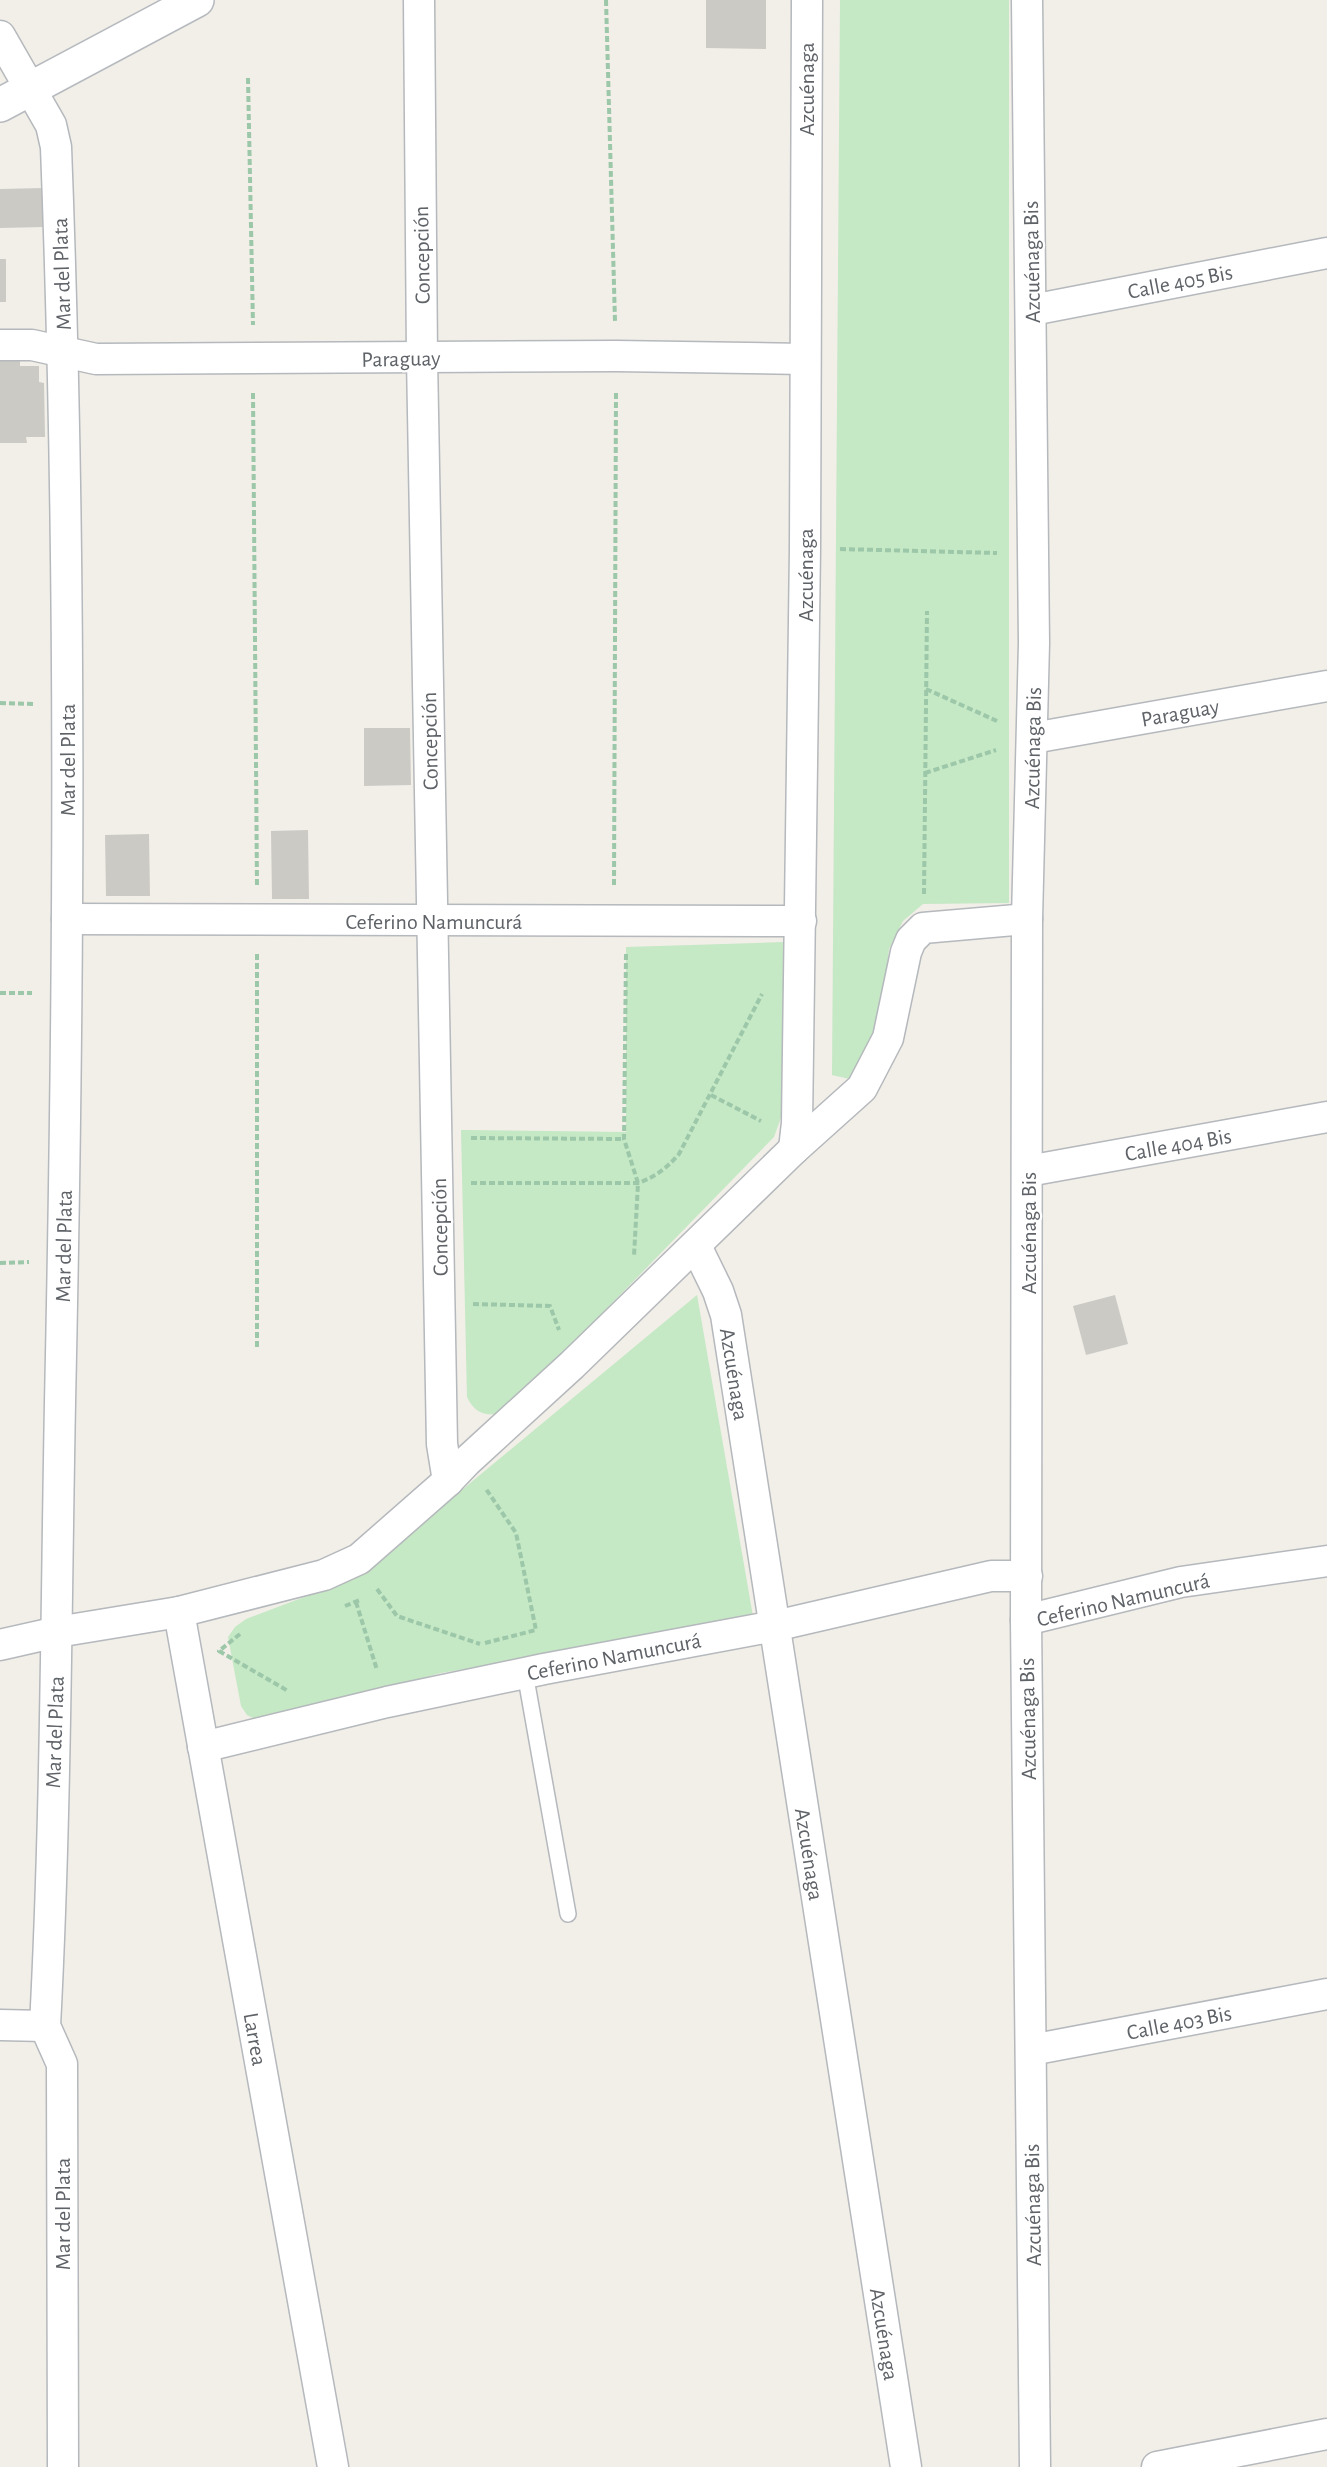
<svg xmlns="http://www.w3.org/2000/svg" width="1327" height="2467" font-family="'Alegreya Sans',sans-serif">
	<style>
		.green { fill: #c5e8c5 }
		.building { fill: #cccac5 }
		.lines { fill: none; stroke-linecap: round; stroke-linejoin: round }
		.service-casing { stroke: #b5b8bc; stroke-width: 18 }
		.minor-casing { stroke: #b5b8bc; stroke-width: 33 }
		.secondary-casing { stroke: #b6babf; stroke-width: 36 }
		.path { stroke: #9cc7a9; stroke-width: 4; stroke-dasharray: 6 3; stroke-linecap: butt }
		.service { stroke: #fff; stroke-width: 15 }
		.minor { stroke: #fff; stroke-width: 30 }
		.secondary { stroke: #fff; stroke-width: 33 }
		.labels { text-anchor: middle; stroke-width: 4.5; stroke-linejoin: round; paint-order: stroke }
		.street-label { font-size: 22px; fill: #5f6368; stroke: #fff }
	</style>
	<rect width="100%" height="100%" fill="#f1efe8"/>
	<g class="green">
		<path d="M840,0H1009V903L923,904L903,921L889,949L882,1015L854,1080L832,1075Z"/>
		<path d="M784,942L783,1112L774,1137L506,1412C489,1417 475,1415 467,1397L461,1130L626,1132V947Z"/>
		<path d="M697,1295L754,1622L441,1673L261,1722L247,1715L241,1706L228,1637L235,1627L246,1619L357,1577Z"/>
	</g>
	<g class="building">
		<path d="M706,0H766V49L706,48Z"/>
		<path d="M44,188V227L0,228V189Z"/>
		<rect x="0" y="259" width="6" height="43"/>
		<path d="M20,359V366H39V382L44,383L45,437H26L27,443H0V360Z"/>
		<path d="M364,728H410L411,785L364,786Z"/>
		<path d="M308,830L309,899H272L271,831Z"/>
		<path d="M149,834L150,896H106L105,835Z"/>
		<path d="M1115,1295L1128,1344L1086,1355L1073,1306Z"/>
	</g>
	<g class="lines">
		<g class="service-casing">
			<path id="service" d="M525,1673L568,1914"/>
		</g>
		<g class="minor-casing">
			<g id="minor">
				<path d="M419,0L422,358L442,1444L448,1481"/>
				<path d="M1027,0L1034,643L1027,919L1026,1620L1035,2467"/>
				<path d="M0,36L51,125L56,147C72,565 69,984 60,1403C56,1610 56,1818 45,2026L62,2064L63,2467"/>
				<path d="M1032,310L1327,253"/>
				<path d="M0,345H32L96,359L616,356L804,359"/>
				<path d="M1033,738L1327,686"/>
				<path d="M67,919L801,921"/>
				<path d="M794,1149L797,1123L805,548L807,0"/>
				<path d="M1028,1171L1327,1117"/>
				<path d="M696,1246L718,1291L726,1315L906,2467"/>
				<path d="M179,1612L333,2467"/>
				<path d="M1026,1620L1181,1582L1327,1561"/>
				<path d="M0,1645L57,1632L179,1612L324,1575L359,1559L448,1481L467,1461L572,1365L794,1149L862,1088L888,1038L906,952L911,940L923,928L1027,919"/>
				<path d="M203,1747L387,1702L544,1669L775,1626L991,1576H1027"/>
				<path d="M0,2025L45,2026"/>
				<path d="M1031,2050L1327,1994"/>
				<path d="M1157,2467L1327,2434"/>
			</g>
		</g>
		<g class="secondary-casing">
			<path id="secondary" d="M0,105L197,0"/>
		</g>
		<g class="path">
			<path d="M606,0L615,321"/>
			<path d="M248,78L253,325"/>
			<path d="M253,393L257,886"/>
			<path d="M840,549L997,553"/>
			<path d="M926,689L997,721"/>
			<path d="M0,703L33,704"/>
			<path d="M925,773L996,750"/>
			<path d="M614,885L616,392"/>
			<path d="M924,894L927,611"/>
			<path d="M257,954V1349"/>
			<path d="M626,954L624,1139L638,1183L634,1256"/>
			<path d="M0,993H32"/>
			<path d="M711,1095L761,1121"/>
			<path d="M471,1138L624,1139"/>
			<path d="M471,1183H638C655,1177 667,1168 679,1154L762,994"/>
			<path d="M0,1263L29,1262"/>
			<path d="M473,1304L550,1306L559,1330"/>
			<path d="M377,1589L397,1616L480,1644"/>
			<path d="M356,1602L377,1670"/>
			<path d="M345,1606L360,1600"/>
			<path d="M240,1634L219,1651L288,1691"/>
			<path d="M485,1643L536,1630L516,1533L486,1489"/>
		</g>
		<use href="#service" class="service"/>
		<use href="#minor" class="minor"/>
		<use href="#secondary" class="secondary"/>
	</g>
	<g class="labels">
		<g class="street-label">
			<text transform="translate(806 89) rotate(-90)" y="8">Azcuénaga</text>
			<text transform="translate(421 255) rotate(-91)" y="8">Concepción</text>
			<text transform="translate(1031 262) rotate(-91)" y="8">Azcuénaga Bis</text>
			<text transform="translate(61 274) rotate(-92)" y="8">Mar del Plata</text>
			<text transform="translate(1180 281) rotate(-11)" y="8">Calle 405 Bis</text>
			<text transform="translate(401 358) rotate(-1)" y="8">Paraguay</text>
			<text transform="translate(805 575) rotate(-90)" y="8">Azcuénaga</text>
			<text transform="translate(1180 712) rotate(-10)" y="8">Paraguay</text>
			<text transform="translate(429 741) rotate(-91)" y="8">Concepción</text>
			<text transform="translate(1032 748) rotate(-89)" y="8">Azcuénaga Bis</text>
			<text transform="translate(67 760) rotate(-90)" y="8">Mar del Plata</text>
			<text x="434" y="929">Ceferino Namuncurá</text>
			<text transform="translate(1178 1144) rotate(-10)" y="8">Calle 404 Bis</text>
			<text transform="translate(439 1227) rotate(-91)" y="8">Concepción</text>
			<text transform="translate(1028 1233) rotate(-90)" y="8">Azcuénaga Bis</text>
			<text transform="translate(63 1246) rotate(-89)" y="8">Mar del Plata</text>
			<text transform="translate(735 1374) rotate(81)" y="8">Azcuénaga</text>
			<text transform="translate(1123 1599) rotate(-13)" y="8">Ceferino Namuncurá</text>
			<text transform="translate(614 1656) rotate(-11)" y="8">Ceferino Namuncurá</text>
			<text transform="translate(1027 1719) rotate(-91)" y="8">Azcuénaga Bis</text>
			<text transform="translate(54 1732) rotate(-88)" y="8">Mar del Plata</text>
			<text transform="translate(810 1854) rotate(81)" y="8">Azcuénaga</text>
			<text transform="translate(1179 2022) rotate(-11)" y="8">Calle 403 Bis</text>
			<text transform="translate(256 2039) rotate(80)" y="8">Larrea</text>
			<text transform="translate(1032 2205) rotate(-91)" y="8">Azcuénaga Bis</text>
			<text transform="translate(62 2214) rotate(-90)" y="8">Mar del Plata</text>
			<text transform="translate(885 2334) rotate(81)" y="8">Azcuénaga</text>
		</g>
	</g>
</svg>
